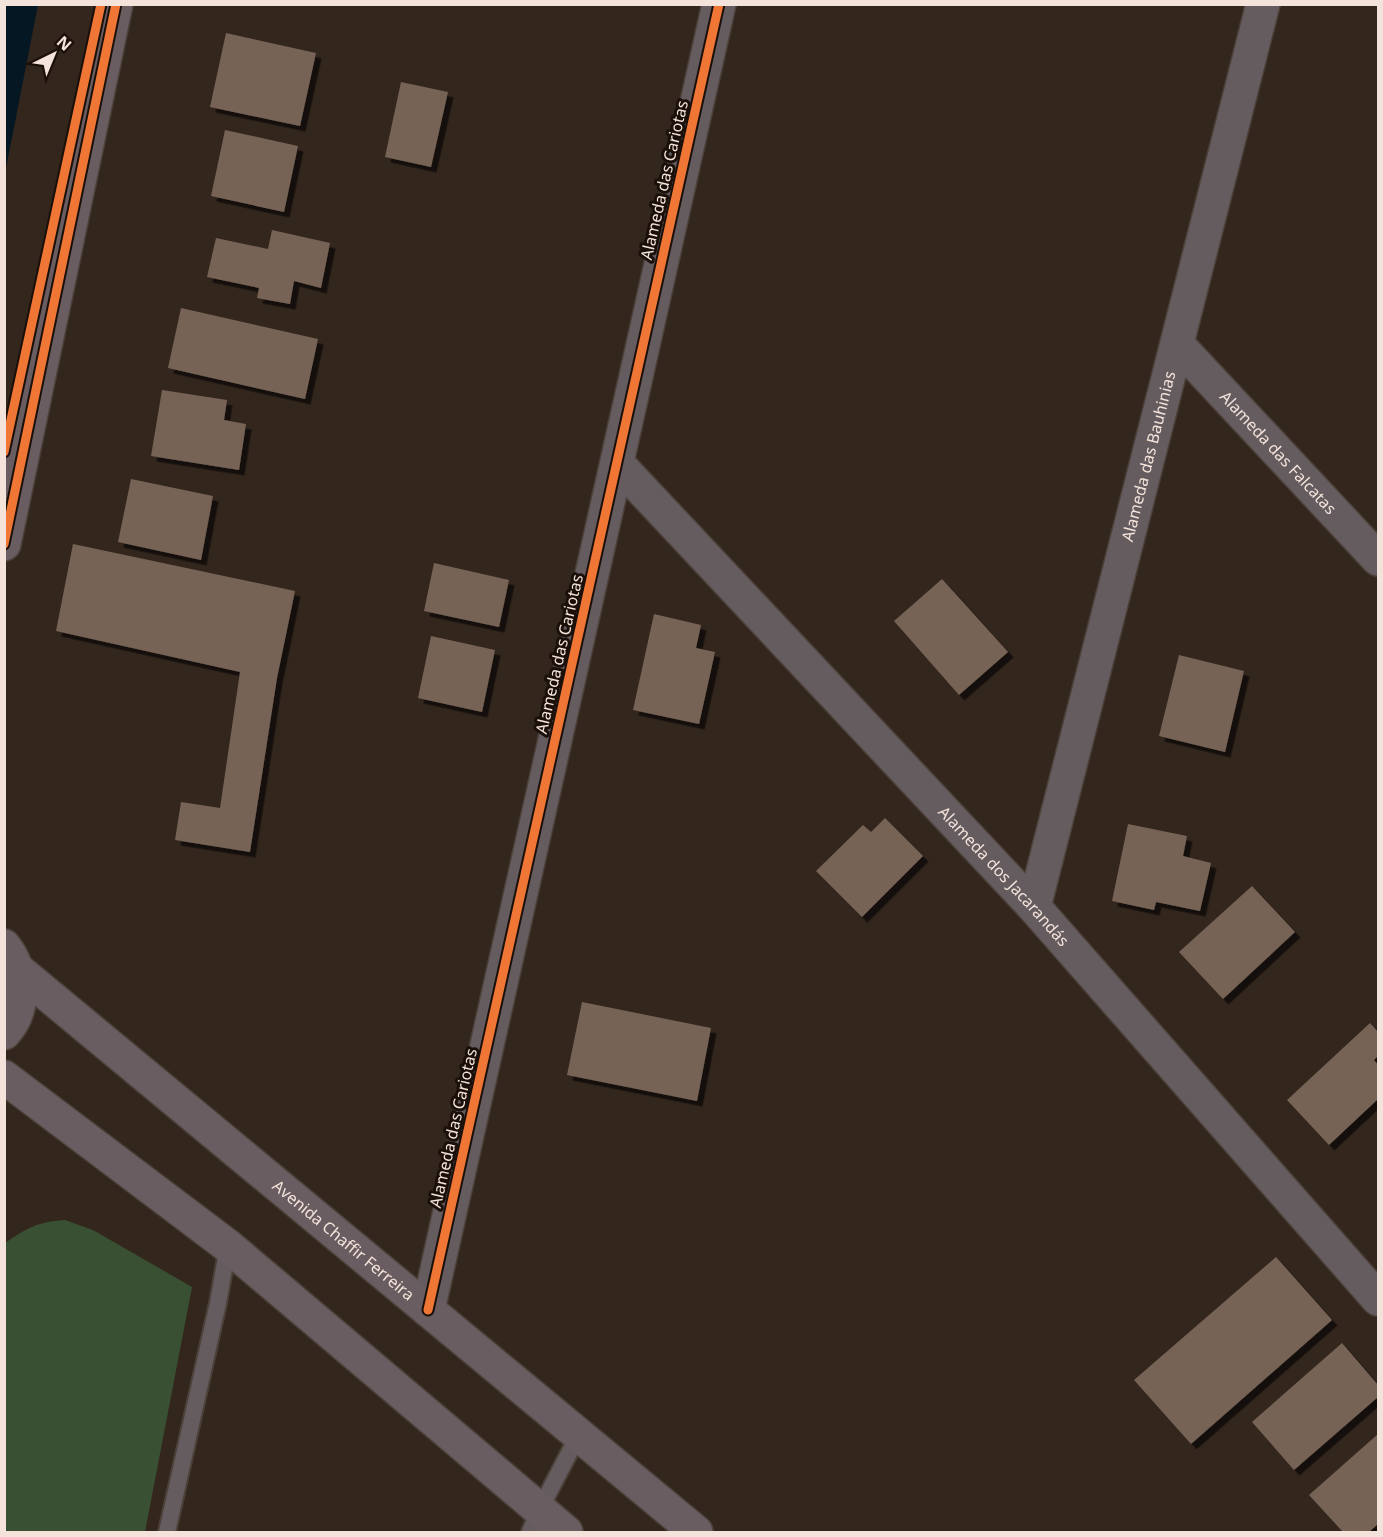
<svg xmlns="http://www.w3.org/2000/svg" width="1383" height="1537" font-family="'Noto Sans',sans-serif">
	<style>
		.green { fill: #395132 }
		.water { fill: #051722 }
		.building { fill: #766355; filter: url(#shadow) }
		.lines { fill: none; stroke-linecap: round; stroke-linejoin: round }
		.lane-casing { stroke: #4c4139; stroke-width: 20 }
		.street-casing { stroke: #4c4139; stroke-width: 36 }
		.secondary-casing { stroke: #4c4139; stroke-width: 36 }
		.lane { stroke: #655c60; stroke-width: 16 }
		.street { stroke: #655c60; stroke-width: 33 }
		.secondary { stroke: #695d61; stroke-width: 33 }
		.cycleway-casing { stroke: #1b1009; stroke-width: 13 }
		.cycleway { stroke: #f07635; stroke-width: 9 }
		.labels { text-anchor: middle; stroke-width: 6; stroke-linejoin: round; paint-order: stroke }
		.street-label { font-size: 16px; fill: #f4e3da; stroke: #1b1009 }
	</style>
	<defs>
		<filter id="shadow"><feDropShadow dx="5.5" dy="5.5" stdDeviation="0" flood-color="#0009"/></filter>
	</defs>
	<rect width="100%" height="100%" fill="#33261d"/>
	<path class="green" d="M65,1220L93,1230L192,1287L145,1532H5V1243C27,1228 37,1222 65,1220Z"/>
	<path class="water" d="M5,4L38,5L5,173L4,5Z"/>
	<g class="building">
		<path d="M226,33L316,53L300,126L210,107Z"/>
		<path d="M401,82L448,92L431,167L385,157Z"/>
		<path d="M225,130L298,146L284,212L211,196Z"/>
		<path d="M272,230L330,243L321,288L294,281L290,304L257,298L259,288L207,277L216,238L268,249Z"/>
		<path d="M181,308L318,339L305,399L168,368Z"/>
		<path d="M162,390L227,400L224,420L246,424L239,470L151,456Z"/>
		<path d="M131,479L213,496L201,560L118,542Z"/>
		<path d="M73,544L295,591L277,678L250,852L175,840L181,802L220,808L240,672L56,631Z"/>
		<path d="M434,563L509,580L499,627L424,611Z"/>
		<path d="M942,579L1008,652L959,695L894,621Z"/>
		<path d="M654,614L701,625L696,648L715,652L699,724L633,710Z"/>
		<path d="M431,636L495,650L482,712L418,698Z"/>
		<path d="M1179,655L1244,671L1225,752L1159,736Z"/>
		<path d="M885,818L923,856L862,917L816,871L863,825L871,832Z"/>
		<path d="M1128,824L1187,836L1183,856L1211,863L1200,911L1156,902L1154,910L1112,901Z"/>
		<path d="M1252,886L1295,932L1223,999L1179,952Z"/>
		<path d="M582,1002L711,1028L697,1101L567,1075Z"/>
		<path d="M1370,1023L1378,1032V1056L1374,1060L1378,1065V1099L1329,1145L1287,1100Z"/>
		<path d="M1276,1257L1332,1320L1191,1444L1134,1380Z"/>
		<path d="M1342,1343L1378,1385V1397L1294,1470L1252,1422Z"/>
		<path d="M1378,1434V1524L1369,1532H1343L1309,1495Z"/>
	</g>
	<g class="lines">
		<g class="lane-casing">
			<g id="lane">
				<path d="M167,1532L218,1303L228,1246"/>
				<path d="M530,1532L539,1511L578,1436"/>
			</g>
		</g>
		<g class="street-casing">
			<g id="street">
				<path id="s1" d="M1178,345L1378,559"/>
				<path id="s2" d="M617,463L1034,907L1378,1299"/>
				<path id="s3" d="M1034,907L1263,4"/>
				<path d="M428,1310L719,4"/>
			</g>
		</g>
		<g class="secondary-casing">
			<g id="secondary">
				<path d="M4,544L116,4"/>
				<path d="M4,946C23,970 27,1009 4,1033"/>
				<path id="s4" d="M18,970L696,1532"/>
				<path d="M4,1077L228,1246L566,1532"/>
			</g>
		</g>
		<use href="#lane" class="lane"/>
		<use href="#street" class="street"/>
		<use href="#secondary" class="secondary"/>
		<g class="cycleway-casing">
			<g id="cycleway">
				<path d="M4,452L101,4"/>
				<path d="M4,544L116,4"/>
				<path d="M428,1310L719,4"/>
			</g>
		</g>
		<use href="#cycleway" class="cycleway"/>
	</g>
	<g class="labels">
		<g class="street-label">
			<text transform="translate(664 180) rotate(-77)" y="6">Alameda das Cariotas</text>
			<text dy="6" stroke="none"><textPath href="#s1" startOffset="147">Alameda das Falcatas</textPath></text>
			<text dy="6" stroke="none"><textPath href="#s3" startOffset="465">Alameda das Bauhinias</textPath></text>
			<text transform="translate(559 654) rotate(-77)" y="6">Alameda das Cariotas</text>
			<text dy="6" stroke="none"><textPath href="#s2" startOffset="566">Alameda dos Jacarandás</textPath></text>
			<text transform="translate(453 1128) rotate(-77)" y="6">Alameda das Cariotas</text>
			<text dy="6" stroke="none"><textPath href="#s4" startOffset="423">Avenida Chaffir Ferreira</textPath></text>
		</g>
	</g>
	<rect width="1383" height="1537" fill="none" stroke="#f4e3da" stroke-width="12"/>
	<g transform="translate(54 54) rotate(43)" stroke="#1b1009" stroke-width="4.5" paint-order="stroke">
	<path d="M0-4.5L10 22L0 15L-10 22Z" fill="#f4e3da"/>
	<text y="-9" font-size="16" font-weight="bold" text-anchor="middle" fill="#f4e3da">N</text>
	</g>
</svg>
